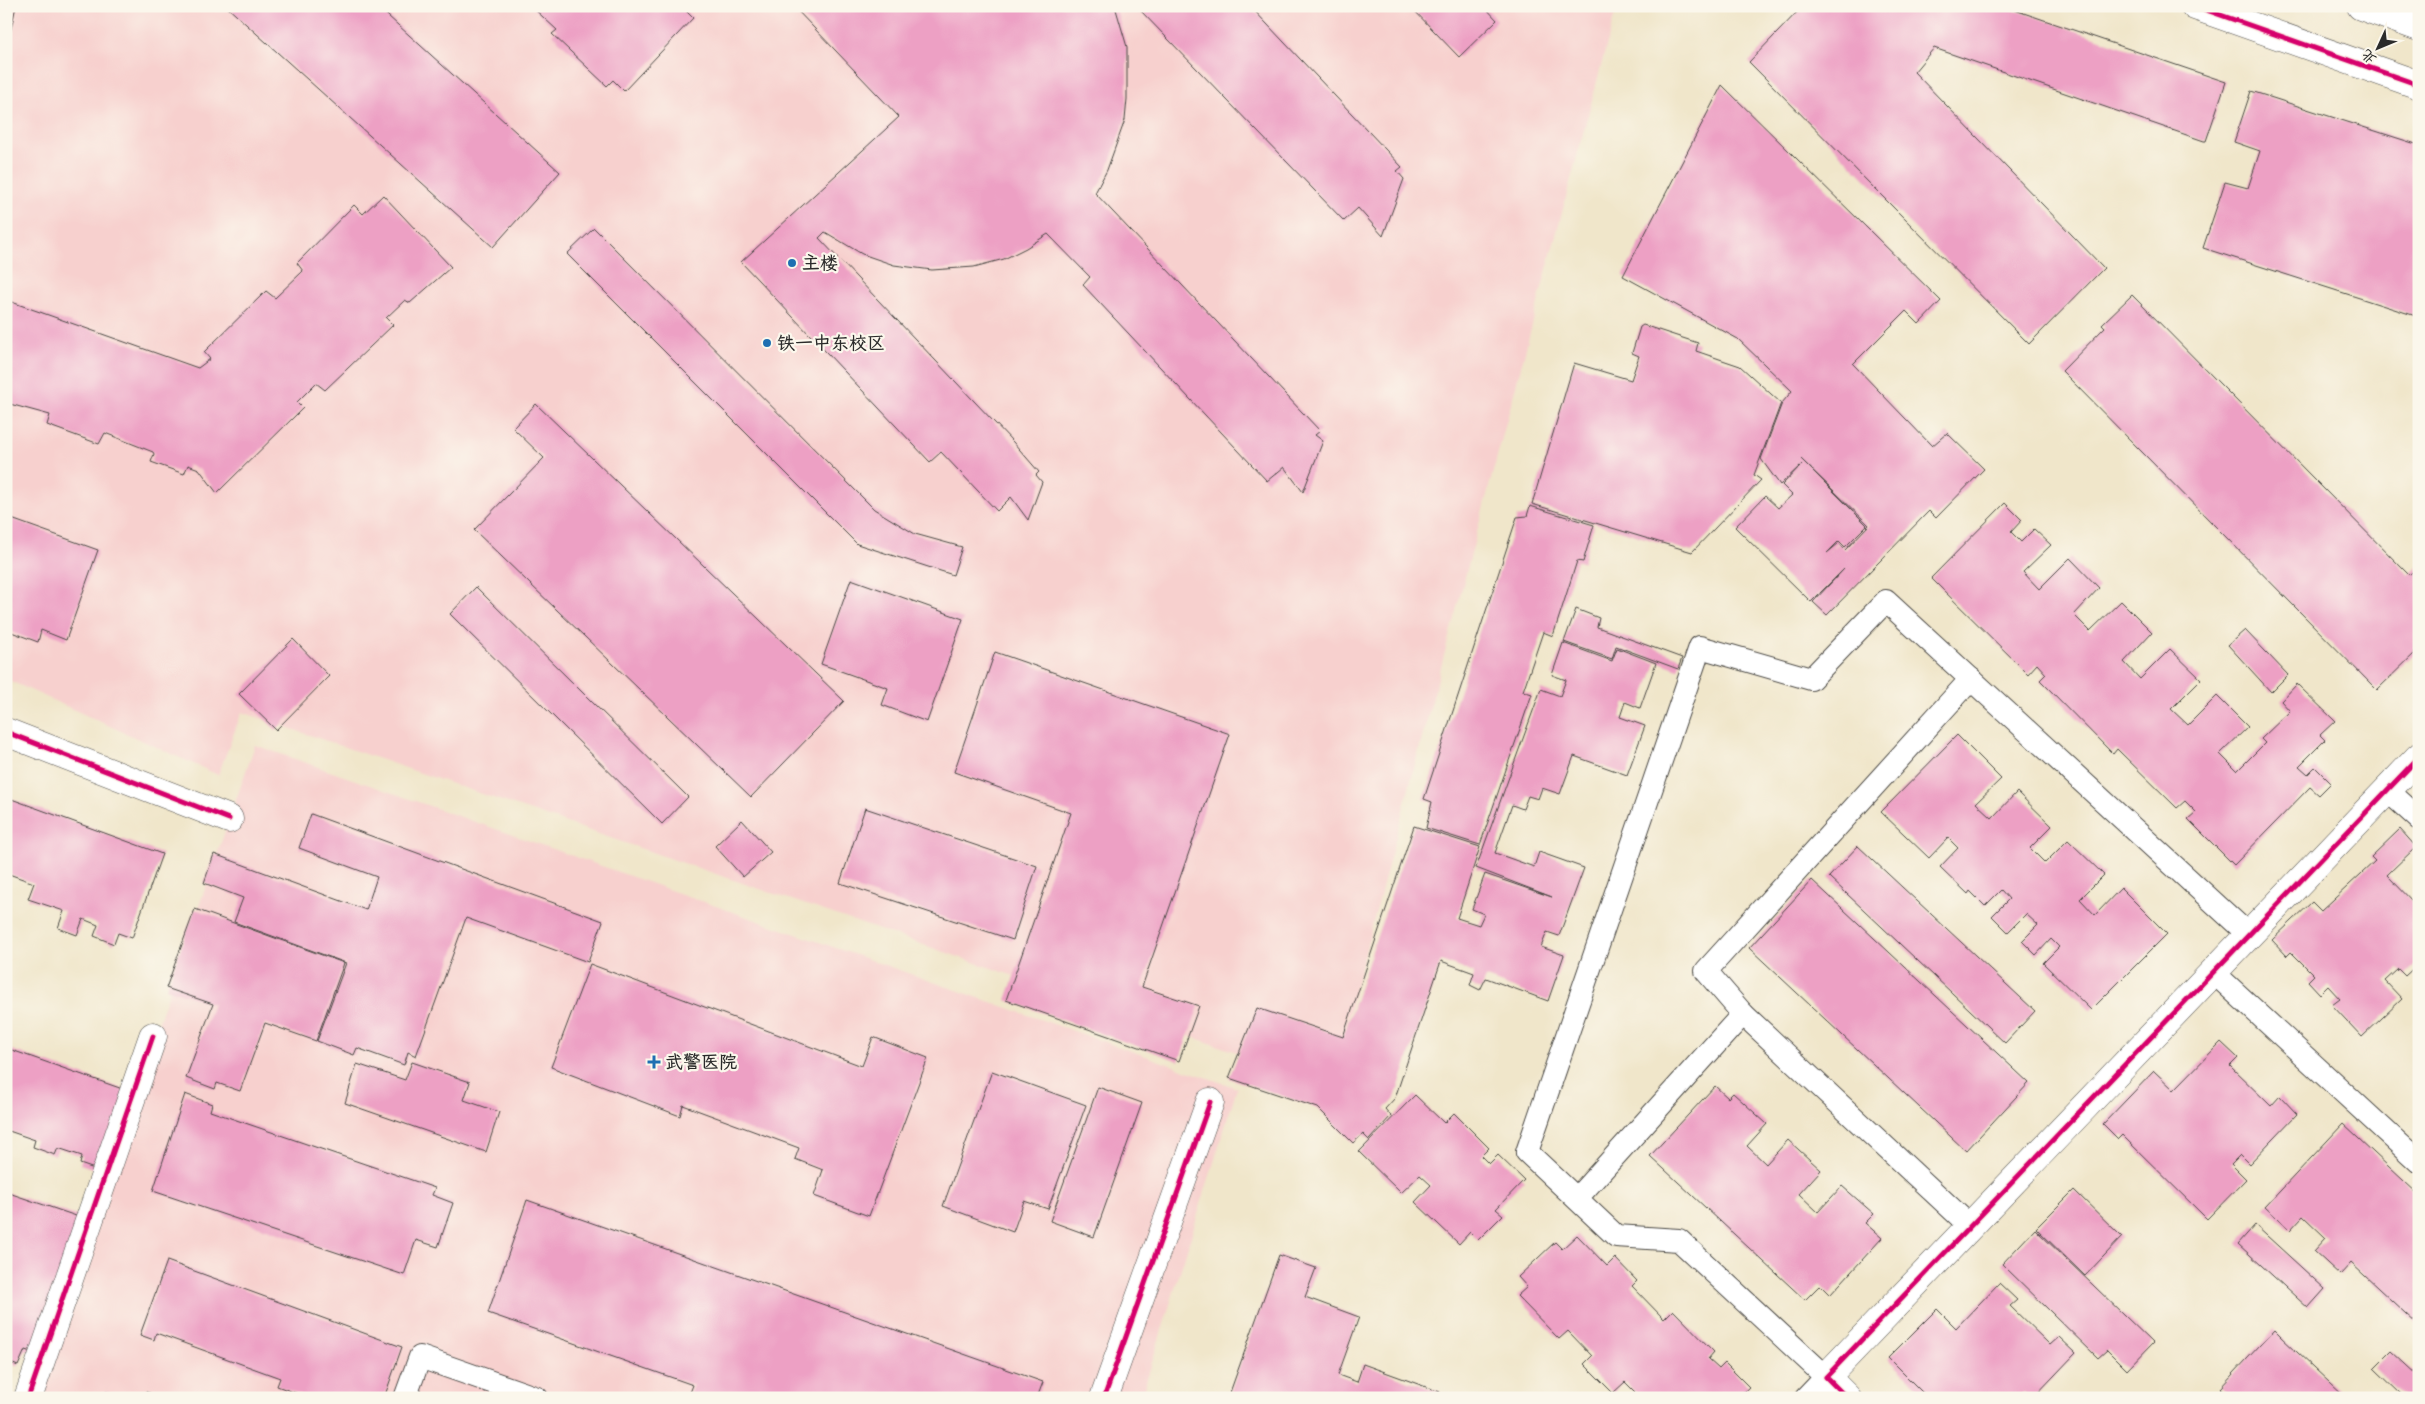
<svg xmlns="http://www.w3.org/2000/svg" width="2425" height="1404" font-family="Itim,'LXGW WenKai TC',sans-serif">
	<style>
		.built { fill: #f7d0ce }
		.building { fill: #eda0c4; fill-rule: evenodd }
		.lines { fill: none; stroke-linecap: round; stroke-linejoin: round }
		.lane-casing { stroke: #494743; stroke-width: 24 }
		.street-casing { stroke: #494743; stroke-width: 29 }
		.secondary-casing { stroke: #494743; stroke-width: 29 }
		.lane { stroke: #fff; stroke-width: 22 }
		.street { stroke: #fff; stroke-width: 28 }
		.secondary { stroke: #fff; stroke-width: 28 }
		.cycleway-casing { stroke: #fbf7ec; stroke-width: 8 }
		.cycleway { stroke: #d6006c; stroke-width: 5 }
		.poi-dot { fill: #1f6fb2; stroke: #fbf7ec; stroke-width: 2 }
		.labels { text-anchor: middle; stroke-width: 4.5; stroke-linejoin: round; paint-order: stroke }
		.poi-label { font-size: 18px; font-weight: bold; fill: #2b2b2b; stroke: #fbf7ec; text-anchor: start }
	</style>
	<rect width="100%" height="100%" fill="#fbf7ec"/>
	<filter id="ink" filterUnits="userSpaceOnUse"><feTurbulence type="fractalNoise" baseFrequency=".02" numOctaves="2"/><feDisplacementMap in="SourceGraphic" scale="10" xChannelSelector="R" yChannelSelector="G"/><feConvolveMatrix kernelMatrix="1 2 1 2 8 2 1 2 1" color-interpolation-filters="sRGB"/></filter>
	<filter id="wash" filterUnits="userSpaceOnUse"><feTurbulence type="fractalNoise" baseFrequency=".0096" numOctaves="4" result="noise"/><feDisplacementMap in="SourceGraphic" scale="20" xChannelSelector="R" yChannelSelector="G"/><feGaussianBlur stdDeviation="1.12" result="paint"/><feColorMatrix in="noise" values="0 0 0 0 0 0 0 0 0 0 0 0 0 0 0 0 0 1.4 0 .05"/><feComposite in="paint" operator="in"/></filter>
	<g filter="url(#wash)">
		<rect width="100%" height="100%" fill="#f0e6ca"/>
		<g class="built">
			<path d="M6,6H1617L1330,1084L242,712L218,775L6,679Z"/>
			<path d="M255,745L1237,1088L1141,1398H28Z"/>
		</g>
		<g id="blocks">
			<g class="building">
				<path d="M6,6H16L7,47H6Z"/>
				<path d="M226,6H377L560,172L493,247Z"/>
				<path d="M531,6H681L693,18L624,91L613,80L607,86L552,34L557,30Z"/>
				<path d="M793,6H1115L1127,47V99L1125,120L1107,170L1095,193L1320,431L1315,435L1323,441L1303,492L1284,467L1267,481L1083,285L1090,277L1048,234L1026,248L1004,259L974,267L932,270L894,265L862,254L825,232L819,238L1013,442L1039,472L1036,475L1042,482L1028,520L1011,497L997,511L941,452L930,462L741,262L899,117Z"/>
				<path d="M1140,6H1250L1402,167L1397,171L1404,179L1383,236L1358,208L1344,221L1138,8Z"/>
				<path d="M1410,6H1484L1497,20L1459,57Z"/>
				<path d="M1803,6H2003L2226,82L2206,141H2204L1934,48L1914,72L2104,268L2029,344L1749,62Z"/>
				<path d="M1722,85L1941,301L1919,324L1906,311L1853,364L1932,446L1947,433L1984,469L1936,518L1929,511L1827,615L1813,602L1844,569L1811,602L1735,527L1765,496L1778,508L1792,495L1782,485L1802,464L1780,485L1761,459L1782,403L1792,391L1738,339L1623,276ZM1801,459L1869,525L1845,550L1839,543L1827,553L1839,541L1845,547L1867,525Z"/>
				<path d="M2251,91L2419,145V317L2203,248L2225,182L2248,188L2260,151L2234,142Z"/>
				<path d="M383,195L451,267L410,303L405,300L386,318L393,325L325,390L316,383L297,402L303,408L217,493L199,469L188,465L184,474L151,462L154,454L153,452L105,433L99,444L47,425L50,415L6,403V300L198,368L210,359L204,352L266,291L275,298L303,271L297,263L354,205L363,214Z"/>
				<path d="M594,228L874,509L915,534L962,547L953,575L857,544L567,254Z"/>
				<path d="M2132,295L2409,575L2419,566V649L2377,690L2062,371L2105,327L2102,324Z"/>
				<path d="M1643,325L1698,343L1696,351L1740,366L1781,403L1754,475L1761,480L1692,552L1532,504L1574,363L1631,380L1639,356L1632,353L1640,327Z"/>
				<path d="M536,404L844,701L751,797L474,530L544,458L513,428Z"/>
				<path d="M2005,503L2022,520L2011,532L2021,542L2034,529L2051,545L2023,572L2039,589L2070,558L2099,588L2074,615L2090,631L2121,601L2152,632L2124,662L2140,679L2170,649L2201,679L2171,709L2188,725L2217,696L2248,727L2220,754L2237,771L2265,743L2261,739L2290,711L2281,701L2297,684L2335,721L2320,735L2325,740L2299,766L2308,774L2315,767L2331,783L2319,795L2310,787L2234,865L2188,819L2196,812L2185,801L2177,808L2117,749L2113,754L2040,680L2046,674L2037,664L2028,674L1931,578Z"/>
				<path d="M1530,506L1594,525L1583,562L1577,561L1553,636L1543,632L1523,691L1532,694L1480,845L1426,828L1432,802L1424,799L1517,517L1527,516Z"/>
				<path d="M6,517L98,550L66,640L41,630L38,642L6,630Z"/>
				<path d="M851,579L963,619L927,722L882,705L888,688L821,664Z"/>
				<path d="M476,587L688,797L662,824L450,614Z"/>
				<path d="M1576,609L1599,618L1597,627L1682,658L1678,669L1616,646L1612,659L1564,642Z"/>
				<path d="M2245,630L2288,675L2271,692L2228,645Z"/>
				<path d="M293,639L329,676L276,730L239,694Z"/>
				<path d="M1563,643L1612,661L1617,648L1656,663L1640,708L1625,702L1620,717L1645,726L1627,775L1574,756L1560,794L1542,788L1538,799L1528,796L1523,809L1512,805L1495,853L1534,867L1539,852L1584,868L1559,936L1547,932L1541,947L1564,955L1548,1001L1486,978L1480,990L1470,985L1474,973L1441,961L1395,1098L1385,1109L1391,1116L1369,1140L1363,1134L1353,1143L1318,1108L1229,1078L1257,1008L1343,1037L1414,826L1480,847L1457,918L1479,925L1484,914L1472,909L1485,874L1552,897L1476,868L1541,689L1560,696L1566,680L1552,675Z"/>
				<path d="M995,652L1230,734L1142,987L1199,1006L1179,1061L1006,1000L1071,813L954,772Z"/>
				<path d="M1957,735L2001,779L1976,803L1992,818L2017,792L2052,826L2030,848L2045,863L2068,840L2104,875L2080,899L2095,915L2121,888L2167,934L2091,1010L2043,963L2059,947L2051,939L2036,955L2022,941L2038,925L2026,914L2008,932L1992,916L2009,899L2001,890L1985,906L1970,891L1968,894L1940,867L1958,848L1948,838L1929,858L1881,812Z"/>
				<path d="M6,797L162,854L132,938L118,933L114,944L94,936L98,925L83,919L77,935L58,928L64,911L28,899L34,883L6,873Z"/>
				<path d="M865,808L1037,866L1013,940L840,883Z"/>
				<path d="M311,814L603,921L588,962L466,918L416,1056L408,1052L404,1065L357,1048L354,1055L317,1041L346,963L234,922L243,898L204,883L214,854L366,910L377,877L299,848Z"/>
				<path d="M742,820L771,852L743,877L715,846Z"/>
				<path d="M2400,829L2416,847L2387,875L2419,908V963L2405,976L2398,969L2385,981L2402,999L2362,1037L2332,1005L2340,999L2328,986L2320,994L2308,981L2314,975L2291,952L2287,956L2272,940L2312,902L2321,911L2375,861L2371,857Z"/>
				<path d="M1858,846L2035,1011L2005,1043L1829,877Z"/>
				<path d="M1812,880L2029,1083L1966,1151L1749,948Z"/>
				<path d="M195,909L344,963L316,1041L265,1023L240,1091L217,1083L215,1089L186,1078L213,1004L166,988Z"/>
				<path d="M590,964L862,1066L873,1037L928,1058L869,1216L814,1196L823,1170L795,1159L799,1148L683,1105L680,1116L551,1067Z"/>
				<path d="M2221,1042L2238,1058L2230,1066L2271,1106L2280,1096L2297,1114L2249,1164L2240,1155L2231,1164L2246,1179L2207,1219L2122,1135L2118,1139L2103,1124L2154,1071L2174,1090Z"/>
				<path d="M6,1048L134,1093L106,1173L80,1164L82,1156L58,1148L55,1155L33,1147L35,1140L6,1130Z"/>
				<path d="M412,1062L470,1082L464,1100L499,1112L486,1152L345,1103L357,1064L405,1080Z"/>
				<path d="M992,1071L1086,1105L1048,1209L1024,1201L1013,1232L943,1206Z"/>
				<path d="M1715,1086L1728,1098L1733,1093L1767,1124L1747,1146L1766,1164L1788,1140L1821,1170L1799,1194L1818,1212L1842,1186L1874,1214L1865,1223L1882,1238L1830,1295L1820,1285L1805,1300L1650,1156Z"/>
				<path d="M1098,1087L1142,1103L1094,1237L1050,1221Z"/>
				<path d="M185,1094L212,1104L210,1111L435,1188L432,1195L453,1203L438,1247L416,1240L404,1275L153,1191Z"/>
				<path d="M1415,1095L1444,1123L1454,1113L1489,1148L1481,1156L1489,1164L1498,1155L1524,1180L1496,1209L1503,1215L1478,1240L1470,1232L1459,1244L1415,1202L1431,1185L1420,1175L1401,1193L1359,1152Z"/>
				<path d="M2343,1124L2419,1195V1326L2351,1263L2340,1275L2314,1251L2326,1238L2303,1216L2290,1230L2265,1207Z"/>
				<path d="M2074,1190L2122,1237L2085,1276L2036,1228Z"/>
				<path d="M6,1192L85,1219L43,1356L25,1350L18,1366L6,1361Z"/>
				<path d="M527,1200L1043,1382L1037,1398H688L693,1385L488,1313Z"/>
				<path d="M2255,1225L2325,1289L2308,1308L2238,1244Z"/>
				<path d="M2035,1229L2153,1343L2127,1370L2107,1350L2098,1358L2002,1264Z"/>
				<path d="M1577,1235L1607,1266L1615,1258L1637,1281L1632,1286L1664,1319L1673,1310L1714,1352L1708,1359L1719,1369L1725,1363L1749,1387L1737,1398H1641L1625,1382L1613,1393L1584,1364L1592,1356L1568,1331L1559,1339L1517,1296L1527,1287L1518,1277L1555,1242L1562,1249Z"/>
				<path d="M1279,1255L1316,1268L1305,1297L1359,1317L1338,1375L1357,1382L1363,1364L1440,1392L1439,1398H1228Z"/>
				<path d="M167,1261L402,1347L384,1398H309L277,1386L280,1378L156,1333L154,1340L140,1335Z"/>
				<path d="M1999,1283L2017,1300L2010,1306L2050,1345L2059,1337L2076,1353L2033,1398H2028L2023,1392L2017,1398H1928L1888,1358L1937,1309L1956,1328Z"/>
				<path d="M2274,1330L2281,1337L2346,1398H2231L2220,1388Z"/>
				<path d="M2391,1351L2419,1377V1398H2405L2374,1368Z"/>
				<path d="M106,1392L123,1397V1398H104Z"/>
				<path d="M146,1392L163,1397L162,1398H144Z"/>
			</g>
		</g>
	</g>
	<g filter="url(#ink)">
		<use href="#blocks" fill-opacity="0" stroke="#494743" stroke-width="1"/>
		<g class="lines">
			<g class="lane-casing">
				<g id="lane">
					<path d="M2387,790L2419,819"/>
					<path d="M2213,972L2419,1162"/>
					<path d="M1577,1198L1743,1014"/>
					<path d="M1970,1226L1743,1014L1706,971L1971,679"/>
					<path d="M405,1398L420,1357L537,1398"/>
					<path d="M1806,1398L1826,1377L1679,1240L1616,1236L1527,1152L1700,647L1811,679L1886,601L2249,935"/>
				</g>
			</g>
			<g class="street-casing">
				<g id="street">
					<path d="M6,732L229,819"/>
					<path d="M28,1398L153,1036"/>
					<path d="M1104,1398L1210,1102"/>
					<path d="M1847,1398L1826,1377L2419,757"/>
				</g>
			</g>
			<g class="secondary-casing">
				<g id="secondary">
					<path d="M2195,6L2419,85"/>
					<path d="M2361,6L2419,27"/>
				</g>
			</g>
			<use href="#lane" class="lane"/>
			<use href="#street" class="street"/>
			<use href="#secondary" class="secondary"/>
			<g class="cycleway-casing">
				<g id="cycleway">
					<path d="M2195,6L2419,85"/>
					<path d="M6,732L229,819"/>
					<path d="M28,1398L153,1036"/>
					<path d="M1104,1398L1210,1102"/>
					<path d="M1847,1398L1826,1377L2419,757"/>
				</g>
			</g>
			<use href="#cycleway" class="cycleway"/>
		</g>
	</g>
	<g class="poi-dot">
		<circle cx="792" cy="263" r="5"/>
		<circle cx="767" cy="343" r="5"/>
		<path d="M651.5 1054.5h5v5h5v5h-5v5h-5v-5h-5v-5h5z"/>
	</g>
	<g class="labels">
		<g class="poi-label">
			<text x="802" y="269">主楼</text>
			<text x="777" y="349">铁一中东校区</text>
			<text x="665" y="1068">武警医院</text>
		</g>
	</g>
	<rect width="2425" height="1404" fill="none" stroke="#fbf7ec" stroke-width="25"/>
	<g transform="translate(2378 48) rotate(226)" stroke="#fbf7ec" stroke-width="4" paint-order="stroke">
	<path d="M0-4L9 19L0 12L-9 19Z" fill="#2b2b2b"/>
	<text y="-8" font-size="14" font-weight="bold" text-anchor="middle" fill="#2b2b2b">北</text>
	</g>
</svg>
